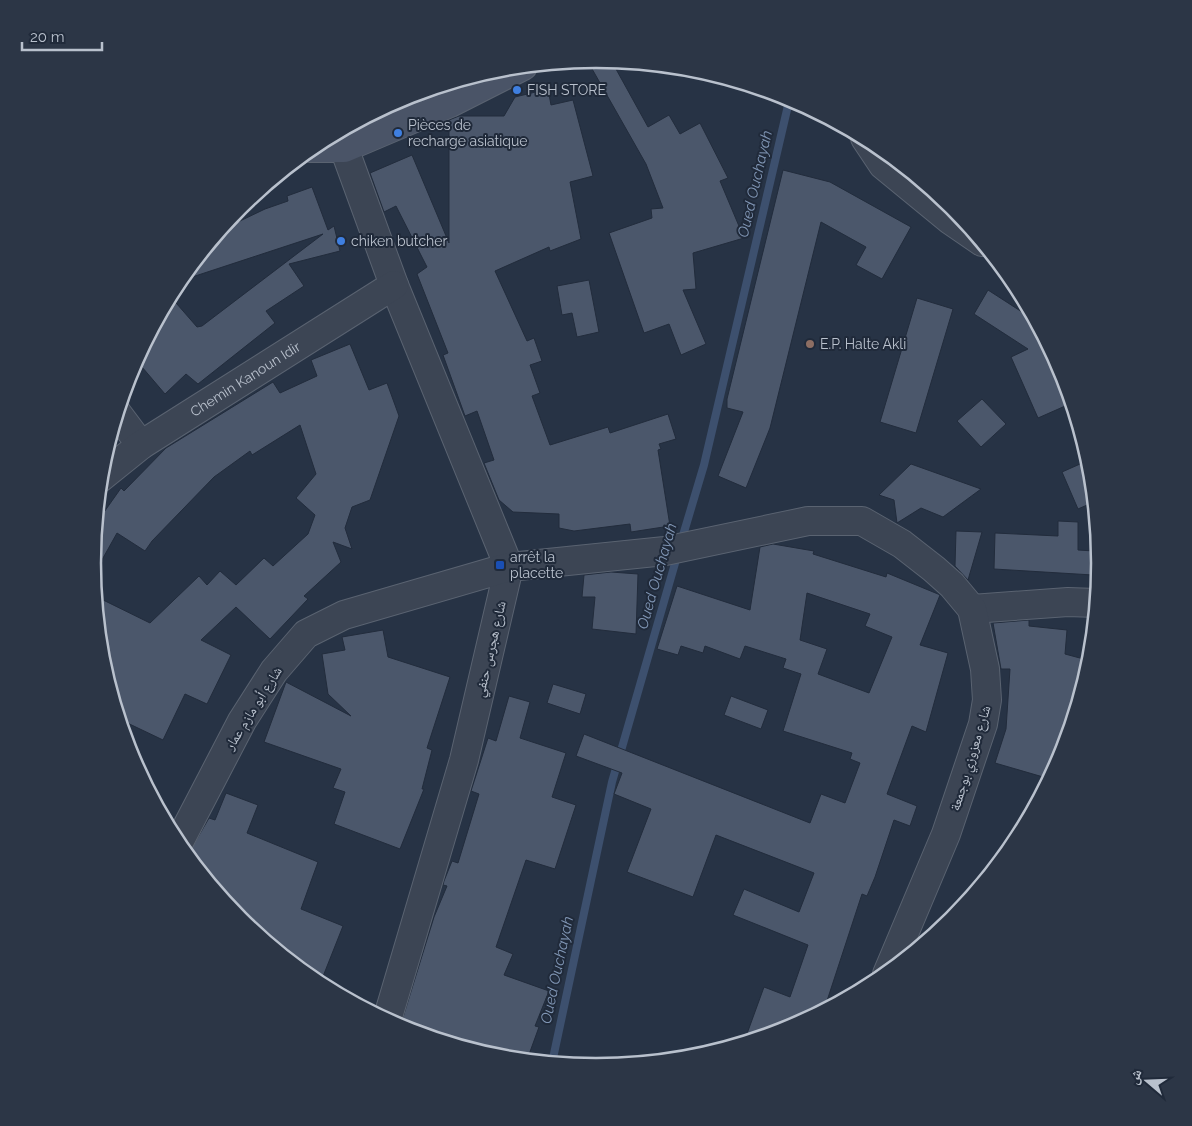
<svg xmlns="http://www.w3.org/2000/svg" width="1192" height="1126" font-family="Raleway,'Noto Naskh Arabic',sans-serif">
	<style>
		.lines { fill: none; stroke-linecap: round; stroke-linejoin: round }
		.stream { stroke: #3d506e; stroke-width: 8 }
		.building { fill: #4b576b; stroke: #222c3c; fill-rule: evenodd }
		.minor-casing { stroke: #5a6371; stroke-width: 30 }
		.secondary-casing { stroke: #5a6371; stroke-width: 30 }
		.minor { stroke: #3c4554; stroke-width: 28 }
		.secondary { stroke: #4a5467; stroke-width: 28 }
		.shop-dot { fill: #3f7fe0; stroke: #202a3a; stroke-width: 2 }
		.education-dot { fill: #8d6e63; stroke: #202a3a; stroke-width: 2 }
		.transit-dot { fill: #1a4fb4; stroke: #202a3a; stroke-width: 2 }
		.labels { text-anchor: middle; stroke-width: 4; stroke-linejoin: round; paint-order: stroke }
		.poi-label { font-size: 14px; fill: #b9c1cd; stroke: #202a3a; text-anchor: start }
		.street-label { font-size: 14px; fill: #b9c1cd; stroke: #202a3a }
		.water-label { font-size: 15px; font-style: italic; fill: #8096b5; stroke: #202a3a }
		.rim { fill: none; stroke: #b9c1cd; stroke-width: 2.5 }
	</style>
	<rect width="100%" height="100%" fill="#273345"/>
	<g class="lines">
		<g class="stream">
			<path d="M681,542L704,465L790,97"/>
			<path d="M552,1063L612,782L678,553"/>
		</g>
	</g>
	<g class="building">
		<path d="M596,59L611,60L648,127L669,115L680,134L700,123L728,178L720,181L744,238L693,253L696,289L683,290L706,344L681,355L669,324L644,333L609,233L652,218L651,209L663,208L646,164L587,60Z"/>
		<path d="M548,89L551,105L573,100L593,176L570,182L581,239L550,251L549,247L495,271L527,341L534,338L542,361L530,365L540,393L532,396L550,445L608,427L610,433L668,414L676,439L659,444L661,449L658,450L670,526L631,532L630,524L574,531L559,528V514L513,512L499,500L484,463L494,460L477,411L465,416L443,355L448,353L417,274L427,267L396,206L384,212L370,173L412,155L449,243V120L459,116H504L515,97Z"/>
		<path d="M783,170L830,182L911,227L882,279L856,265L866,247L821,222L770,428L746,488L718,476L743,412L727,408V399Z"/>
		<path d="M312,187L328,230L334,226L340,251L289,264L304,286L266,311L275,323L198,384L186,374L165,394L136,360L170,296L197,327L202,326L323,234L177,282L219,231L265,209L288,201L287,196Z"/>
		<path d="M589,280L599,332L577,337L572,313L562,315L557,286Z"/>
		<path d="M988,290L1036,321L1062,369L1059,368L1072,403L1038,418L1011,357L1028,349L974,314Z"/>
		<path d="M917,298L953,309L916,433L880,422Z"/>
		<path d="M350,344L369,390L387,383L399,416L370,500L352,507L345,528L352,549L333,542L341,562L304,596L308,599L270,639L236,607L201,640L231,655L207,704L185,694L163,740L119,719L101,661L95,596L150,623L199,576L207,585L220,571L236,585L264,558L273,566L308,534L315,515L296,498L316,474L300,425L252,455L250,451L214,477L152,541L145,551L117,533L93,576L92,563L97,512L102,515L121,488L124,491L166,448L273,382L280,393L317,376L311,360Z"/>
		<path d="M982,399L1006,424L981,447L957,421Z"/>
		<path d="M1089,460L1094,502L1078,509L1062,472Z"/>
		<path d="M911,464L981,489L943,517L921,508L897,523L894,500L879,495Z"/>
		<path d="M1058,521L1078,522V550L1094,551L1093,575L994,569L995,533L1058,536Z"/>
		<path d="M956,531L982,532L968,580L955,566Z"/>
		<path d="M773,544L814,551L813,554L886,577L887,573L938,594L940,595L920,645L948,653L926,732L912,726L887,794L917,806L910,826L894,820L875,877L867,896L862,894L824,1010L789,1029L744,1042L764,987L790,997L808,945L733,915L744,889L799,912L814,873L716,835L693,897L627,872L651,809L614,794L622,773L576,756L584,734L810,823L821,794L845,803L860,763L850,759L852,753L783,731L801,674L783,668L786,659L745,646L740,659L705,646L703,653L681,646L678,655L657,649L677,586L750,610L760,547ZM807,593L870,614L865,626L892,637L869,693L818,674L827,649L800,640Z"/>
		<path d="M611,572L638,574L636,634L592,629L595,597H582L584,575Z"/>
		<path d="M1029,620V626L1067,630L1065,654L1091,661L1065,746L1050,779L995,763L1006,729L1010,669H1001L993,623Z"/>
		<path d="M383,630L388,657L450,677L427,748L432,750L422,789H424L400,849L334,824L345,792L333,788L341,769L264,742L286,682L351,716L328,694L322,654L345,650L342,637Z"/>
		<path d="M553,684L586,694L580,714L547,703Z"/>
		<path d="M509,696L530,702L520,738L566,753L552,797L576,805L555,869L526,860L496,947L513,954L504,975L549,991L535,1026L539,1027L527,1060L497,1058L400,1027L434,917L447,886L443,885L444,881L452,861L458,863L479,794L471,791L488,738L496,741Z"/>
		<path d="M731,696L768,710L761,729L724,715Z"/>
		<path d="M226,793L258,805L247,833L318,862L301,909L343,926L320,984L240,920L187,856L209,818L215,820Z"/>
	</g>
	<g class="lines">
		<g class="minor-casing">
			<g id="minor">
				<path d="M865,138L883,165L950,220L982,242"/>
				<path d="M344,148L394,285L509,567L464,760L387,1020"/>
				<path d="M117,413L141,445"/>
				<path id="s1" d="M100,478L141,445L394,285"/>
				<path d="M972,609L1068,602L1096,603"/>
				<path d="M178,844L242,721L274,671L306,634L344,615L509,567L665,551L808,521H862L902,544L934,569L952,585L972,609L985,669L987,700L983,724L946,834L887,974"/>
			</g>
		</g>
		<g class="secondary-casing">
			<path id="secondary" d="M310,148H344L450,103L523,66"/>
		</g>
		<use href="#minor" class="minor"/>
		<use href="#secondary" class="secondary"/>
	</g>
	<g class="shop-dot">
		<circle cx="517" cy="90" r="5"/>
		<circle cx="398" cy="133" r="5"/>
		<circle cx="341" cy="241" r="5"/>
	</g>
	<circle class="education-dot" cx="810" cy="344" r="5"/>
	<rect class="transit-dot" x="495" y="560" width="10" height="10" rx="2.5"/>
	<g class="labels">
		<g class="poi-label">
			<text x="527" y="95">FISH STORE</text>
			<text x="408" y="130">Pièces de<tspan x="408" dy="16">recharge asiatique</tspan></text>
			<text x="351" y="246">chiken butcher</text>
			<text x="820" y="349">E.P. Halte Akli</text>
			<text x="510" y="562">arrêt la<tspan x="510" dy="16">placette</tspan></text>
		</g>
		<g class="street-label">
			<text dy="5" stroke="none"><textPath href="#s1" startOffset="176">Chemin Kanoun Idir</textPath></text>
			<text transform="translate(490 649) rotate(-77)" y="5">شارع هجرس حنفي</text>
			<text transform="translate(253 708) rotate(-58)" y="5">شارع أبو مازم عمار</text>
			<text transform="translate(970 758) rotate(-73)" y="5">شارع معزوزي بوجمعة</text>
		</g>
		<g class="water-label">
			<text transform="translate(755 184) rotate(-77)" y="5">Oued Ouchayah</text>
			<text transform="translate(657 576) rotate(-74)" y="5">Oued Ouchayah</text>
			<text transform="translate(557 970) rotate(-78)" y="5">Oued Ouchayah</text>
		</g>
	</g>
	<path d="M0 0H1192V1126H0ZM101 563a495 495 0 1 1 990 0a495 495 0 1 1-990 0Z" fill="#2c3646" fill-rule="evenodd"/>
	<path class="rim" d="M101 563a495 495 0 1 1 990 0a495 495 0 1 1-990 0Z"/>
	<g transform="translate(1147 1081) rotate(289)" stroke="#202a3a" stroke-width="4" paint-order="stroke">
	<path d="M0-4L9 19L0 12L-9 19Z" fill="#b9c1cd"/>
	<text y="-8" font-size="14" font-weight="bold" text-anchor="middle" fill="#b9c1cd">ش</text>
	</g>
	<path d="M22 42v8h80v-8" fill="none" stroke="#b9c1cd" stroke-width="2.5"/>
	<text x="30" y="42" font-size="15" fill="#b9c1cd" stroke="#202a3a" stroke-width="4" paint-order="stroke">20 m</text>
</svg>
